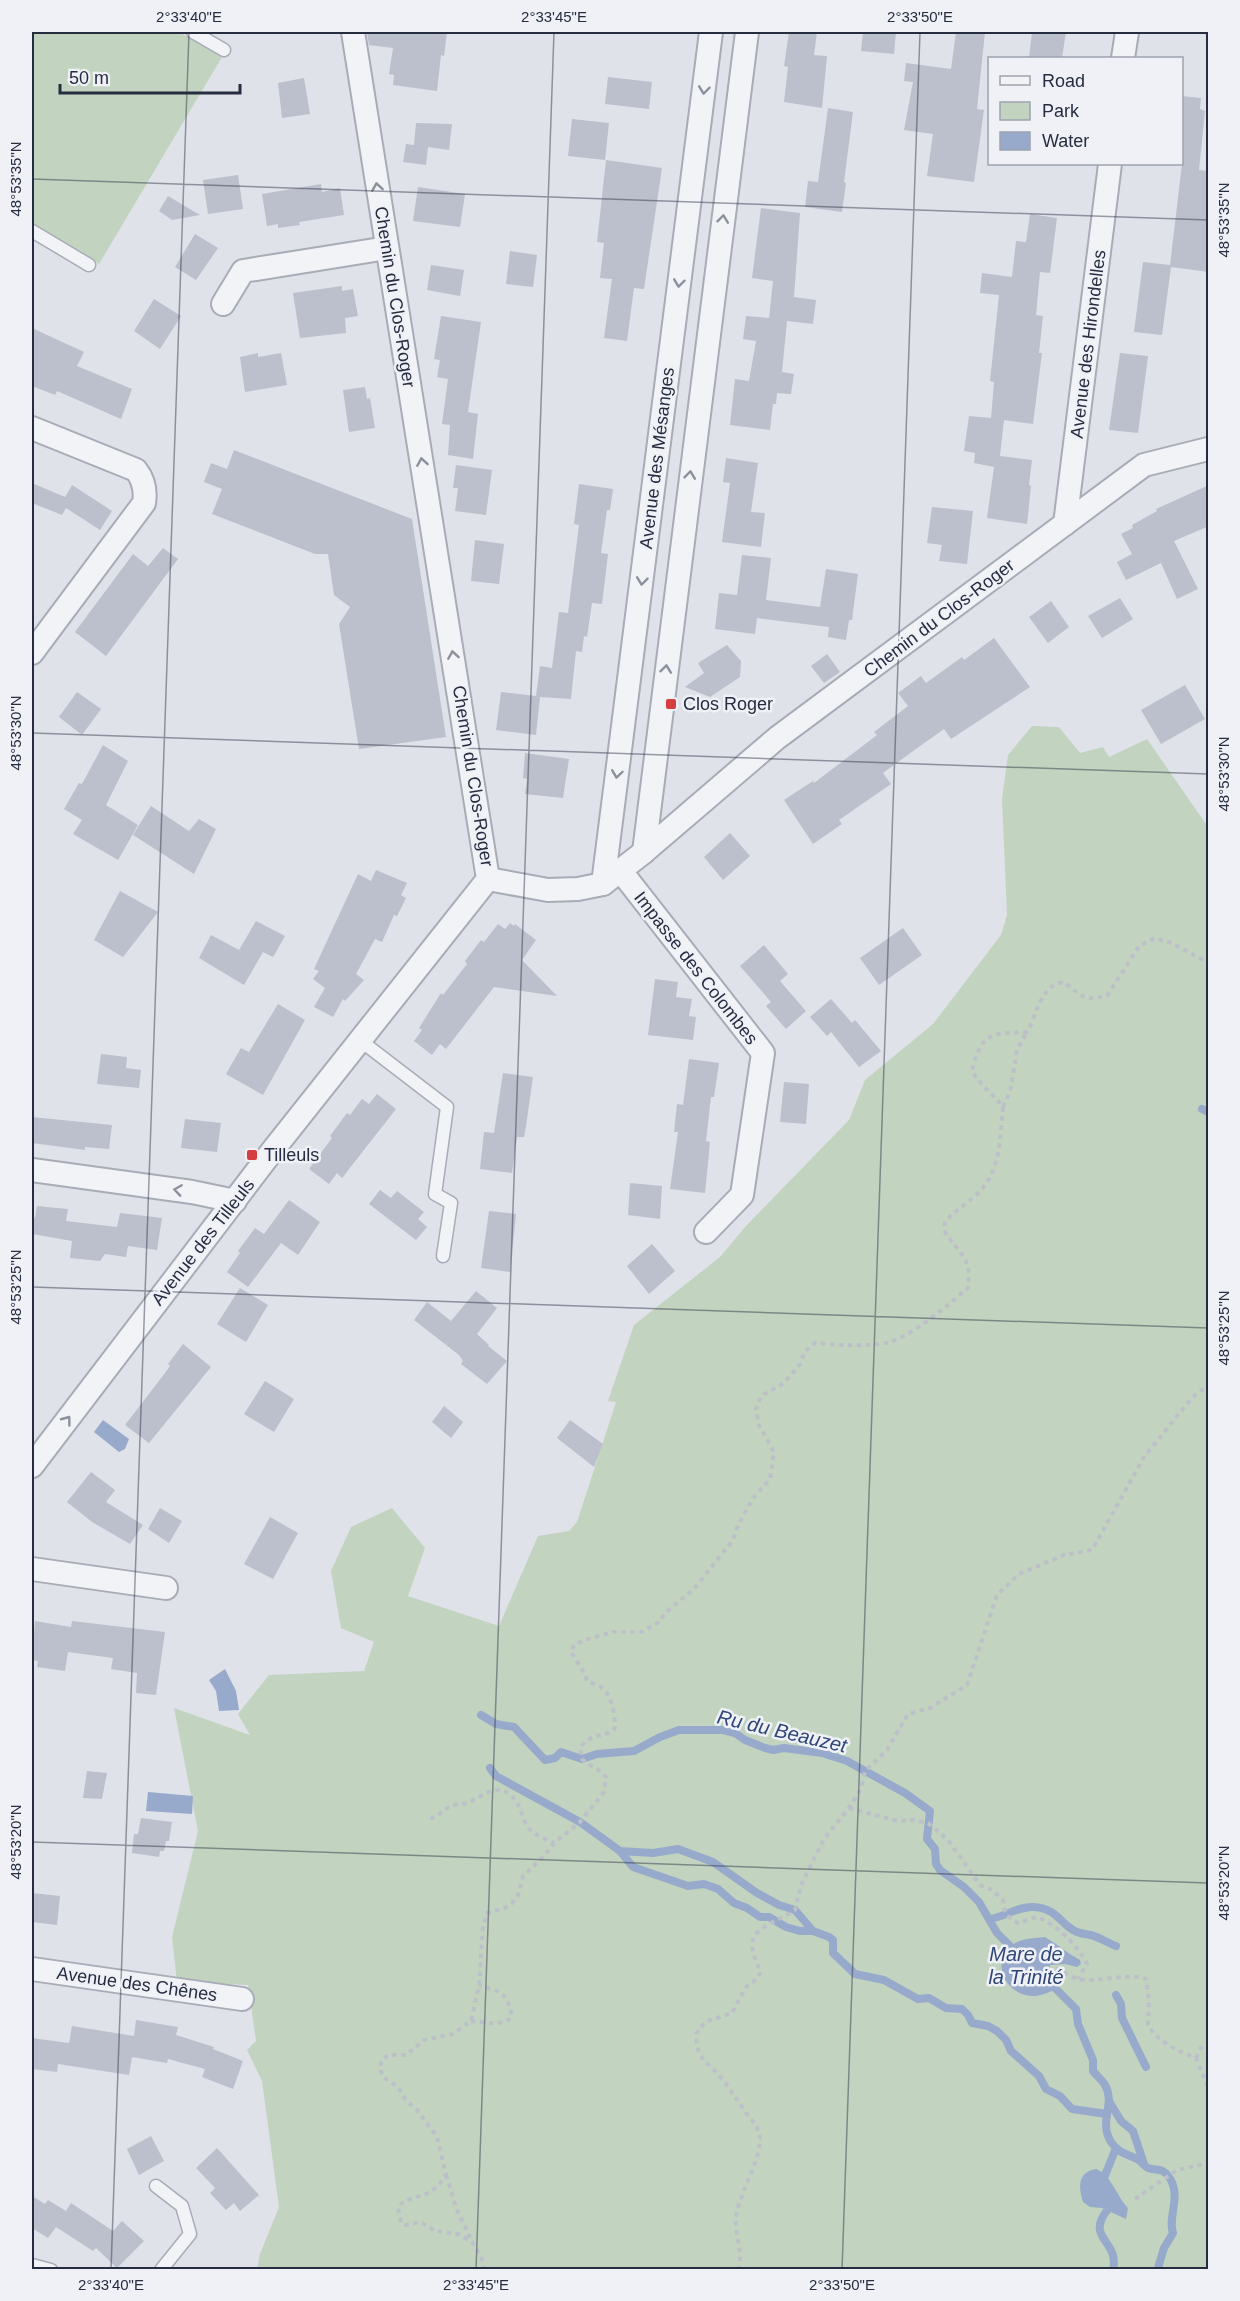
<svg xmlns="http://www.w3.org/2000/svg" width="1240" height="2301" font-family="Arial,sans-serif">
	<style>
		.green { fill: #c2d4c0 }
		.water { fill: #98aacb }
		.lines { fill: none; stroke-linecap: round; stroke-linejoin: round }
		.stream { stroke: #98aacb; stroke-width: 8 }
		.building { fill: #bcc0cc }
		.lane-casing { stroke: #a8acb7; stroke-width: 15 }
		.street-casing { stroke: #a8acb7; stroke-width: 26 }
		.path { stroke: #bdc0c8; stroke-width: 4; stroke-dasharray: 4.5 4.5; stroke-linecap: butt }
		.lane { stroke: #f2f3f7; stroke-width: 12 }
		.street { stroke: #f2f3f7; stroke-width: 22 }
		.oneway { stroke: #8c909c }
		.ticks { fill: none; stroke: #272d41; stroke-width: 1.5; stroke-opacity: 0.45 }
		.poi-dot { fill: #d53d41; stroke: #eff1f7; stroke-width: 2 }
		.labels { text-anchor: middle; stroke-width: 5; stroke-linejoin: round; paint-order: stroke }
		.street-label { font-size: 18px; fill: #272d41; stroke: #eff1f7 }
		.poi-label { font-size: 18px; fill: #272d41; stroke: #eff1f7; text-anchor: start }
		.water-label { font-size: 20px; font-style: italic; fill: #2f4677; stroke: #eff1f7 }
		.neatline { fill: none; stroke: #272d41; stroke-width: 2 }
		.ticks-label { font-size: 15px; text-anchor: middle; fill: #272d41 }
	</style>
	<rect width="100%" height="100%" fill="#dfe2e9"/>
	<g class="green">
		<path d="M32,32H179L222,57L99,264L32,224Z"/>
		<path d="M1032,726L1059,727L1080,753L1103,747L1109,757L1147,739L1208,827V2269H257L260,2254L279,2207L262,2081L247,2050L256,2041L248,1985L177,1982L172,1937L198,1831L174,1708L250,1735L238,1714L269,1675L364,1671L374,1642L341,1628L331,1571L351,1527L392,1508L425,1548L408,1596L499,1626L538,1536L569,1531L577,1522L616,1402L608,1401L634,1325L720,1257L746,1226L849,1120L865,1080L933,1024L1001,935L1007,915L1002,799L1008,755Z"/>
	</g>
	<g class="water">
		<path d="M103,1420L129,1439L125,1449L119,1452L94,1432Z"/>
		<path d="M225,1669L236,1691L239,1710L219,1711L216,1691L209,1680Z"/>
		<path d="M148,1792L193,1796L192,1814L146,1811Z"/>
		<path d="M1045,1937C1057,1944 1067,1953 1080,1960L1081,1964L1077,1967L1065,1964L1050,1965L1049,1971L1062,1978L1056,1989C1050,1992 1041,1996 1034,1996C1003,1996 988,1957 1017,1942C1025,1938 1036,1938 1045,1937Z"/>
		<path d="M1096,2169C1111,2174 1117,2197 1128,2208L1126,2219L1102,2208L1090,2207L1083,2202C1078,2186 1078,2172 1096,2169Z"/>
	</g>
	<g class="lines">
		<g class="stream">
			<path d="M1202,1109L1208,1112"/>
			<path d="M481,1715L496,1724L514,1727L545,1760L555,1758L561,1752L582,1759L597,1754L634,1751L660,1737L679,1730H723L735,1733L745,1740L765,1748L773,1750L784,1748L822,1753L847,1761L905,1793L930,1811L927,1839L935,1849L936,1864L940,1870L964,1887L979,1902L997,1933L1017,1953"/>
			<path d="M490,1768L496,1776L580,1822L620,1851L653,1853L678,1849L713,1862L757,1893L779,1905L795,1910L813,1931L829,1937L833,1940V1953L855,1974L884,1980L918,1999L929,1998L946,2008L962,2009L968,2015L972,2023L988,2026L997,2031L1006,2040L1011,2051L1039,2076L1046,2089L1060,2096L1072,2109L1107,2114"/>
			<path d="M620,1851L633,1867L688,1886L704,1884L718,1889L734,1903L747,1908L760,1917H769L786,1927L800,1931H813"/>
			<path d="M990,1919C1005,1917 1018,1906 1034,1907C1059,1909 1060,1925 1077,1932C1082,1934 1086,1934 1091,1935C1099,1937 1108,1943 1116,1946"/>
			<path d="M1050,1983L1076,2009L1078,2024L1093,2060V2071C1096,2075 1102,2080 1105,2085C1116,2104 1098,2121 1111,2142C1118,2153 1127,2154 1137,2159C1141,2161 1144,2166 1148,2168C1156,2171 1162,2167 1168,2176C1183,2194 1167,2217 1173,2233L1164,2248L1158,2268"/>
			<path d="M1116,1995L1121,2004L1122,2018L1146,2067"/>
			<path d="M1109,2101L1121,2121L1133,2131L1144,2164"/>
			<path d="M1102,2183L1116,2148"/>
			<path d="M1107,2203L1109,2208C1083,2239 1120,2239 1113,2270"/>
		</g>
	</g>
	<g class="building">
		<path d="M367,32H447L444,56L441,55L437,91L393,85L394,75L389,74L393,48L369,45Z"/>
		<path d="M789,32H817L814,55L827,56L822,108L784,102L788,67L784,66Z"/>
		<path d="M863,32H896L894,54L861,51Z"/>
		<path d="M956,32H985L977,109L984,110L974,182L927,176L933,134L904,130L913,82L904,81L906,63L951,69Z"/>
		<path d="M1032,32H1066L1062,58H1029Z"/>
		<path d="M608,77L652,82L649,109L605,104Z"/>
		<path d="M304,78L310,114L282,118L278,83Z"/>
		<path d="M1182,96L1201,98L1200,109L1205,111L1199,170L1209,171V272L1171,267L1162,335L1134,332L1143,262L1170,265L1182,164Z"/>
		<path d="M828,108L853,112L844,182L846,183L842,212L805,207L808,181L818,182Z"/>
		<path d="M572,119L609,123L605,160L568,156Z"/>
		<path d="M416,123L452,124L449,150L428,147L426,165L403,162L406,144L414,145Z"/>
		<path d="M606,160L662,168L644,289L634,288L627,341L604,338L612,279L600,278L604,243L597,242Z"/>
		<path d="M238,175L243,209L208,214L203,180Z"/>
		<path d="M321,184L322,192L340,188L344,215L299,222L300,225L278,228V224L267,226L262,194Z"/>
		<path d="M418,187L465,194L460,227L413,221Z"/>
		<path d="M168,196L200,215L172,220L159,211Z"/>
		<path d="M761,208L800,213L794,297L816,300L813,324L787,321L782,372L794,374L791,394L777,393L776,404H773L770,430L730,425L735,379L749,381L756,341L743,339L746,316L769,318L773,281L752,278Z"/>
		<path d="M1030,214L1057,218L1050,273L1040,272L1036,315L1043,316L1039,353H1042L1033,424L1004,420L1000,456L1032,460L1029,485L1031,486L1027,524L987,518L994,467L974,463L975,453L964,451L969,416L991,418L994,382L990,381L999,295L980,293L982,273L1012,277L1016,241L1026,242Z"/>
		<path d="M195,234L218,248L196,280L175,267Z"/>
		<path d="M510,251L537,255L533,287L506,284Z"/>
		<path d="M431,265L464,270L460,296L427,290Z"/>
		<path d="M342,286V291L353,289L358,316L345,318L346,333L300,338L293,293Z"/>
		<path d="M154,299L181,316L160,349L134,331Z"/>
		<path d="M441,316L481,322L468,412L478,414L473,459L448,455L450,425L442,424L448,379L437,377L440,360L434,359Z"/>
		<path d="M32,328L84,352L77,366L132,389L121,419L57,391L55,395L32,386Z"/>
		<path d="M258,353V357L281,353L287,385L245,392L240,357Z"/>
		<path d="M1120,353L1148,356L1138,433L1109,430Z"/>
		<path d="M365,387L367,399L370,398L375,428L349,432L343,390Z"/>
		<path d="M234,450L412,519L446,737L359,749L339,624L350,607L334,595L328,554H315L212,514L222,489L204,482L211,463L227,469Z"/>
		<path d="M726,458L758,463L751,512L765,513L761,547L722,542L730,483L723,482Z"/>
		<path d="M456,465L492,470L486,515L455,511L458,488H453Z"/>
		<path d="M32,483L65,497L72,485L112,511L100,530L66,508L62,515L32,503Z"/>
		<path d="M579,484L613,489L610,510H607L601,553L608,554L602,604L592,603L587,637L584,636L582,652L576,651L571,699L540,697L536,735L496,730L501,692L536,696L540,666L552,668L559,612L568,613L579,525L574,524Z"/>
		<path d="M1209,485V526L1174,541L1198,589L1177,599L1161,563L1126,580L1117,562L1132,554L1121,534L1133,528L1132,525L1157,511L1156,509Z"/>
		<path d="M932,507L973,511L967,564L939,561L942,545L927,543Z"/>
		<path d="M475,540L504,544L499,584L471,581Z"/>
		<path d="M163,548L178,559L106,656L75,632L133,554L148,566Z"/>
		<path d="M742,555L771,558L766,600L820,607L826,569L858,574L852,620H849L846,640L828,637L829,627L757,618L755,634L715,629L719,593L737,595Z"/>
		<path d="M1120,598L1133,619L1102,638L1088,616Z"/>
		<path d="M1051,601L1069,627L1048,643L1029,617Z"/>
		<path d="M994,638L1030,687L951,739L944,729L909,754L883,773L891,784L839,820L842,824L813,844L784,800L813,781L814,783L877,735L874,732L908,706L898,693L921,676L926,683L962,657L964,660Z"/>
		<path d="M727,645L741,661L740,677L710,697L685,687L704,673L698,663Z"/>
		<path d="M827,654L840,672L824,683L811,666Z"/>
		<path d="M1185,685L1205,719L1161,744L1141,710Z"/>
		<path d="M77,692L101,709L82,735L59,717Z"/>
		<path d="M103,745L128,761L106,805L138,825L118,860L73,834L82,820L64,809L79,783L82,784Z"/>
		<path d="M525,753L569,759L563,798L525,794L527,779L523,778Z"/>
		<path d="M151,806L189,831L199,819L216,829L194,874L133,835Z"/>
		<path d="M730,833L750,856L723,880L704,857Z"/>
		<path d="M376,870L407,883L401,895L406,898L397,916L394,915L382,942L375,939L356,974L364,980L345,1001L343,999L333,1017L314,1007L325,988L313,979L319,971L314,969L358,874L371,881Z"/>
		<path d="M120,891L158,912L123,957L94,940Z"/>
		<path d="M256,921L285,936L273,957L263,952L244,985L199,958L211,935L239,950Z"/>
		<path d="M510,923L514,926L515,924L536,940L522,960L557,996L494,987L446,1049L440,1044L432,1055L414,1041L422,1030L419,1028L441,993L443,995L467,964L465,961L481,940L484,942L498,924L505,929Z"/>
		<path d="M903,928L922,955L879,985L860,958Z"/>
		<path d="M764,945L788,974L780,981L806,1011L786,1029L766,1006L771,1002L740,966Z"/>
		<path d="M655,979L678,982L676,997L692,999L689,1016L696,1017L693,1040L648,1035Z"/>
		<path d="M831,999L852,1023L855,1020L881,1051L859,1067L831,1032L827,1036L810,1017Z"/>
		<path d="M278,1004L305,1020L263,1095L226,1074L241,1048L249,1052Z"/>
		<path d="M101,1054L127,1057L126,1068L141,1070L139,1088L97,1084Z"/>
		<path d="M689,1059L719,1063L714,1097H711L706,1141L710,1142L705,1193L670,1189L678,1132H674L677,1104L683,1105Z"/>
		<path d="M503,1073L533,1077L526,1126L524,1137H517L512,1173L480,1169L484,1132L494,1133Z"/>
		<path d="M784,1082L809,1084L806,1124L780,1122Z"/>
		<path d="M377,1094L396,1109L342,1178L337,1173L329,1184L309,1169L332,1138L330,1136L347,1113L350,1115L362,1099L369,1104Z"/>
		<path d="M32,1117L112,1125L109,1149L85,1147V1150L32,1143Z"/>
		<path d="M185,1119L221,1123L217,1152L181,1148Z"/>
		<path d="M630,1183L662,1186L660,1219L628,1215Z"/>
		<path d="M380,1190L391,1198L397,1191L424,1212L418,1219L427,1227L416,1240L369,1204Z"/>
		<path d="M289,1200L320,1222L298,1255L281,1243L248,1287L227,1272L240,1253L238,1251L255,1228L264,1234Z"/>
		<path d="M37,1206L68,1209L66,1221L117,1227L120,1213L162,1218L157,1250L128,1246L126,1257L105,1254L100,1261L70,1258L72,1241L32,1234V1218H35Z"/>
		<path d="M489,1211L516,1214L510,1272L481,1268Z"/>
		<path d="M652,1244L675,1271L649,1294L627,1266Z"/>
		<path d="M240,1288L268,1305L246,1342L217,1324Z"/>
		<path d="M476,1291L497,1308L477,1334L489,1345L488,1346L507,1361L487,1384L461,1364L463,1361L459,1355L414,1320L427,1302L451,1321Z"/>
		<path d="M183,1344L211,1367L149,1443L125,1425L162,1377L170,1366L168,1364Z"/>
		<path d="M265,1381L294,1399L274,1432L244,1414Z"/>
		<path d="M444,1406L463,1422L451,1438L432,1422Z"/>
		<path d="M570,1420L603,1444L594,1467L557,1438Z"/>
		<path d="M91,1472L115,1490L106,1502L143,1525L130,1544L92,1522L67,1502Z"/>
		<path d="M160,1508L182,1521L169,1543L148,1529Z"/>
		<path d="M270,1517L298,1533L273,1579L244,1564Z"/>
		<path d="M35,1621L71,1627L72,1621L165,1632L156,1695L136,1693L137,1673L111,1669L113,1658L68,1652L65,1671L37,1667L38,1661L32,1660Z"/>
		<path d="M87,1771L107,1773L102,1799L83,1798Z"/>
		<path d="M141,1818L172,1822L169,1841H166L164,1851H160L159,1857L132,1853L134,1834H138Z"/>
		<path d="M32,1893L60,1896L57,1925L32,1922Z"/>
		<path d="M136,2020L178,2027L176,2035L214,2047L213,2049L243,2061L233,2089L202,2077L205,2069L168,2059L167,2063L132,2057L129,2075L58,2064L57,2072L32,2069V2038L69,2043L72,2026L134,2036Z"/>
		<path d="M151,2136L164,2161L139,2175L127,2149Z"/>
		<path d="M217,2148L259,2195L240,2211L234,2203L226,2210L210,2193L215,2188L196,2168Z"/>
		<path d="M32,2196L45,2204L48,2200L66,2211L71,2203L113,2231L122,2221L144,2241L117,2268L96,2248L93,2251L56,2227L48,2238L32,2228Z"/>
	</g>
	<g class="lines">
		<g class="lane-casing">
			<g id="lane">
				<path d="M193,32L224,50"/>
				<path d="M32,231L89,265"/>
				<path d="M361,1041L447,1107L435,1194L451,1203L443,1256"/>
				<path d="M156,2186L182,2206L190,2234L161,2270"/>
				<path d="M32,2265L51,2270"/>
			</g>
		</g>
		<g class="street-casing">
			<g id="street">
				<path d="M353,32L488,879"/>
				<path d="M1123,58L1127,32"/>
				<path d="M223,304L243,271L387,248"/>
				<path d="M32,428L136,470C143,479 146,491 144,503L32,653"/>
				<path d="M1065,524L1110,164"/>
				<path d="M644,852L747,32"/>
				<path d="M620,870L763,1053L742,1195L706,1232"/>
				<path d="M488,879L548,890L578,889L603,884L644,852L777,738L1144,465L1208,449"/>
				<path d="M603,884L711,32"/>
				<path d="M32,1170L192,1192L235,1201"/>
				<path d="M32,1466L273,1150L488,879"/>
				<path d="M32,1569L166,1588"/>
				<path d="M32,1969L242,1999"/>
			</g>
		</g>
		<g class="path">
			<path d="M1003,1107L1010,1092L1017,1051L1026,1033"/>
			<path d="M849,1808L898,1821L914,1820L928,1823L948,1840L980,1885L992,1890L1003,1900C1004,1912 1006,1917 1018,1923L1036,1917C1055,1922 1079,1947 1087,1964L1078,1979"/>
			<path d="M430,1818C439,1818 441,1810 449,1807C454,1804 461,1805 467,1803C481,1798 494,1783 509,1794C519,1801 520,1811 525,1822C530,1834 543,1838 554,1843"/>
			<path d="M1056,1968C1063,1972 1071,1977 1078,1979C1096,1983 1133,1972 1146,1979L1149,2001L1148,2025C1157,2041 1179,2052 1196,2058L1208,2087"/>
			<path d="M471,2021C485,2022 501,2027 512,2017C507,1993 502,1991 479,1986"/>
			<path d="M1196,2058L1201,2048L1208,2043"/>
			<path d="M446,2175L457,2210L472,2241"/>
			<path d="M1135,2199L1177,2170L1208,2163"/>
			<path d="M484,2270L481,2256L472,2242L458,2234L436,2231L420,2222L406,2225L401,2222L398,2207C409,2193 432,2202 446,2174L437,2137L417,2110L405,2099L398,2087L383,2077L380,2068L382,2059L389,2055H406L424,2040L453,2034L471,2021L479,1986L483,1926L487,1913L505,1908L512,1903L518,1895L523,1876L545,1855L554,1843L580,1822L604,1792L606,1777C599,1768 590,1767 582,1759L580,1748C592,1731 602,1740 615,1728C615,1716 612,1694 601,1687C597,1684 591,1683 587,1681L585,1674L571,1652L574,1645L585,1640L613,1632H642L659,1622L665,1613L694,1589L733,1540L738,1525L753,1498L770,1479L774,1452L759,1425L756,1409L761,1396L784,1383L800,1364L805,1351L815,1343C839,1345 862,1347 886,1343C910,1338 948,1305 968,1288C972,1254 959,1256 944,1230L945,1222C955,1210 969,1203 980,1191C1001,1169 1000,1136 1003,1107C992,1093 981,1086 972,1071C981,1033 990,1033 1027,1032C1037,1015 1040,985 1064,982C1082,996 1082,1001 1107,996L1139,946L1155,938L1172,943L1208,963"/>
			<path d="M738,2270C745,2250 732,2232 737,2211C742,2190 761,2158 760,2137C759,2128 751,2119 746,2113C738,2101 731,2090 722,2079C708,2061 696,2060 696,2034L705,2022L732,2013L746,1987L758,1978L761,1972C739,1930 762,1930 795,1910L801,1885L824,1839L849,1808L861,1789L865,1771L887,1750L908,1714L930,1708L967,1685L997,1595L1019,1574L1064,1555L1092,1550L1144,1457L1186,1405L1196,1394L1208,1386"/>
		</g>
		<use href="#lane" class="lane"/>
		<use href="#street" class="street"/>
	</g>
	<defs><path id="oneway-chevron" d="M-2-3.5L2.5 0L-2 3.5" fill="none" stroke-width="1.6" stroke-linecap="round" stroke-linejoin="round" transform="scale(1.5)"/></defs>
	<g class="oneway">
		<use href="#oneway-chevron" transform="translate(704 90) rotate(97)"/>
		<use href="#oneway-chevron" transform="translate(377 187) rotate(-99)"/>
		<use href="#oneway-chevron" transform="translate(723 219) rotate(-83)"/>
		<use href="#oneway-chevron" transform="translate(679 283) rotate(97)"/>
		<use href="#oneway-chevron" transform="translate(422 462) rotate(-99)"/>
		<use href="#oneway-chevron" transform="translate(690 475) rotate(-83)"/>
		<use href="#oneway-chevron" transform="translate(642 581) rotate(97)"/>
		<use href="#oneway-chevron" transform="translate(453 655) rotate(-99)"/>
		<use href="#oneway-chevron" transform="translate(666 669) rotate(-83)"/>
		<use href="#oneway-chevron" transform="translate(617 774) rotate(98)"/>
		<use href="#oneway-chevron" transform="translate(178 1190) rotate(-172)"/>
		<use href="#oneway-chevron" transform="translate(67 1420) rotate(-53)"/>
	</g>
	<path class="ticks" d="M32,179L1208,220M32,733L1208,774M32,1287L1208,1328M32,1842L1208,1883M111,2270L189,32M476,2270L554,32M842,2270L920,32M1207,2270L1208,2233"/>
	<g class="poi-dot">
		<rect x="665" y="698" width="12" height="12" rx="3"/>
		<rect x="246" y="1149" width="12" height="12" rx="3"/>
	</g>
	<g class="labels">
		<g class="street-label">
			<text transform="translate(395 297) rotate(81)" y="6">Chemin du Clos-Roger</text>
			<text transform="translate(1088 344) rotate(-83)" y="6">Avenue des Hirondelles</text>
			<text transform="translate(657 458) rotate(-83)" y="6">Avenue des Mésanges</text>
			<text transform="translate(939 618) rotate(-37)" y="6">Chemin du Clos-Roger</text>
			<text transform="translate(473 776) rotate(81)" y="6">Chemin du Clos-Roger</text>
			<text transform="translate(696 968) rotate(52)" y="6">Impasse des Colombes</text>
			<text transform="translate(203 1242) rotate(-52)" y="6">Avenue des Tilleuls</text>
			<text transform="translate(137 1984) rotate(8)" y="6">Avenue des Chênes</text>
		</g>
		<g class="poi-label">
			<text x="683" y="710">Clos Roger</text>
			<text x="264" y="1161">Tilleuls</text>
		</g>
		<g class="water-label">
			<text transform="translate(782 1731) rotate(13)" y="7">Ru du Beauzet</text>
			<text x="1026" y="1961">Mare de<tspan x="1026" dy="23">la Trinité</tspan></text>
		</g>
	</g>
	<rect width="1240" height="2301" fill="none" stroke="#eff1f7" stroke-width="66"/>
	<rect x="988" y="57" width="195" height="108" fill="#eff1f7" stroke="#9fa3ae" stroke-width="1.5"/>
	<rect x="1000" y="76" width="30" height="9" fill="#f2f3f7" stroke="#9fa3ae" stroke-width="1.5"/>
	<text x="1042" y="87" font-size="18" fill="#272d41">Road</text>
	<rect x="1000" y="102" width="30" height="18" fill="#c2d4c0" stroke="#9fa3ae" stroke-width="1.5"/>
	<text x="1042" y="117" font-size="18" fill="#272d41">Park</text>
	<rect x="1000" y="132" width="30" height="18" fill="#98aacb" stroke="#9fa3ae" stroke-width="1.5"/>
	<text x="1042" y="147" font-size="18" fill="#272d41">Water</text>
	<path d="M60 84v9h180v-9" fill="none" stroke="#272d41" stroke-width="3"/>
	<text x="69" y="84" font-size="18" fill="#272d41" stroke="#eff1f7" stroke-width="4.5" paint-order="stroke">50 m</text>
	<rect x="33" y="33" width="1174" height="2235" class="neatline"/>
	<g class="ticks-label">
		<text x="189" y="22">2°33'40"E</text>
		<text x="554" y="22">2°33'45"E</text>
		<text x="920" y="22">2°33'50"E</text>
		<text transform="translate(16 179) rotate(-90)" y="5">48°53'35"N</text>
		<text transform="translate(1224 220) rotate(-90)" y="5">48°53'35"N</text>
		<text transform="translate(16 733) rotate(-90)" y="5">48°53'30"N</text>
		<text transform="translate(1224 774) rotate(-90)" y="5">48°53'30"N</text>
		<text transform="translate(16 1287) rotate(-90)" y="5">48°53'25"N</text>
		<text transform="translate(1224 1328) rotate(-90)" y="5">48°53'25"N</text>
		<text transform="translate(16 1842) rotate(-90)" y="5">48°53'20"N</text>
		<text transform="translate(1224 1883) rotate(-90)" y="5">48°53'20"N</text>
		<text x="111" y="2290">2°33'40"E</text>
		<text x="476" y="2290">2°33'45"E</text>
		<text x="842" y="2290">2°33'50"E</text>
	</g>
</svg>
